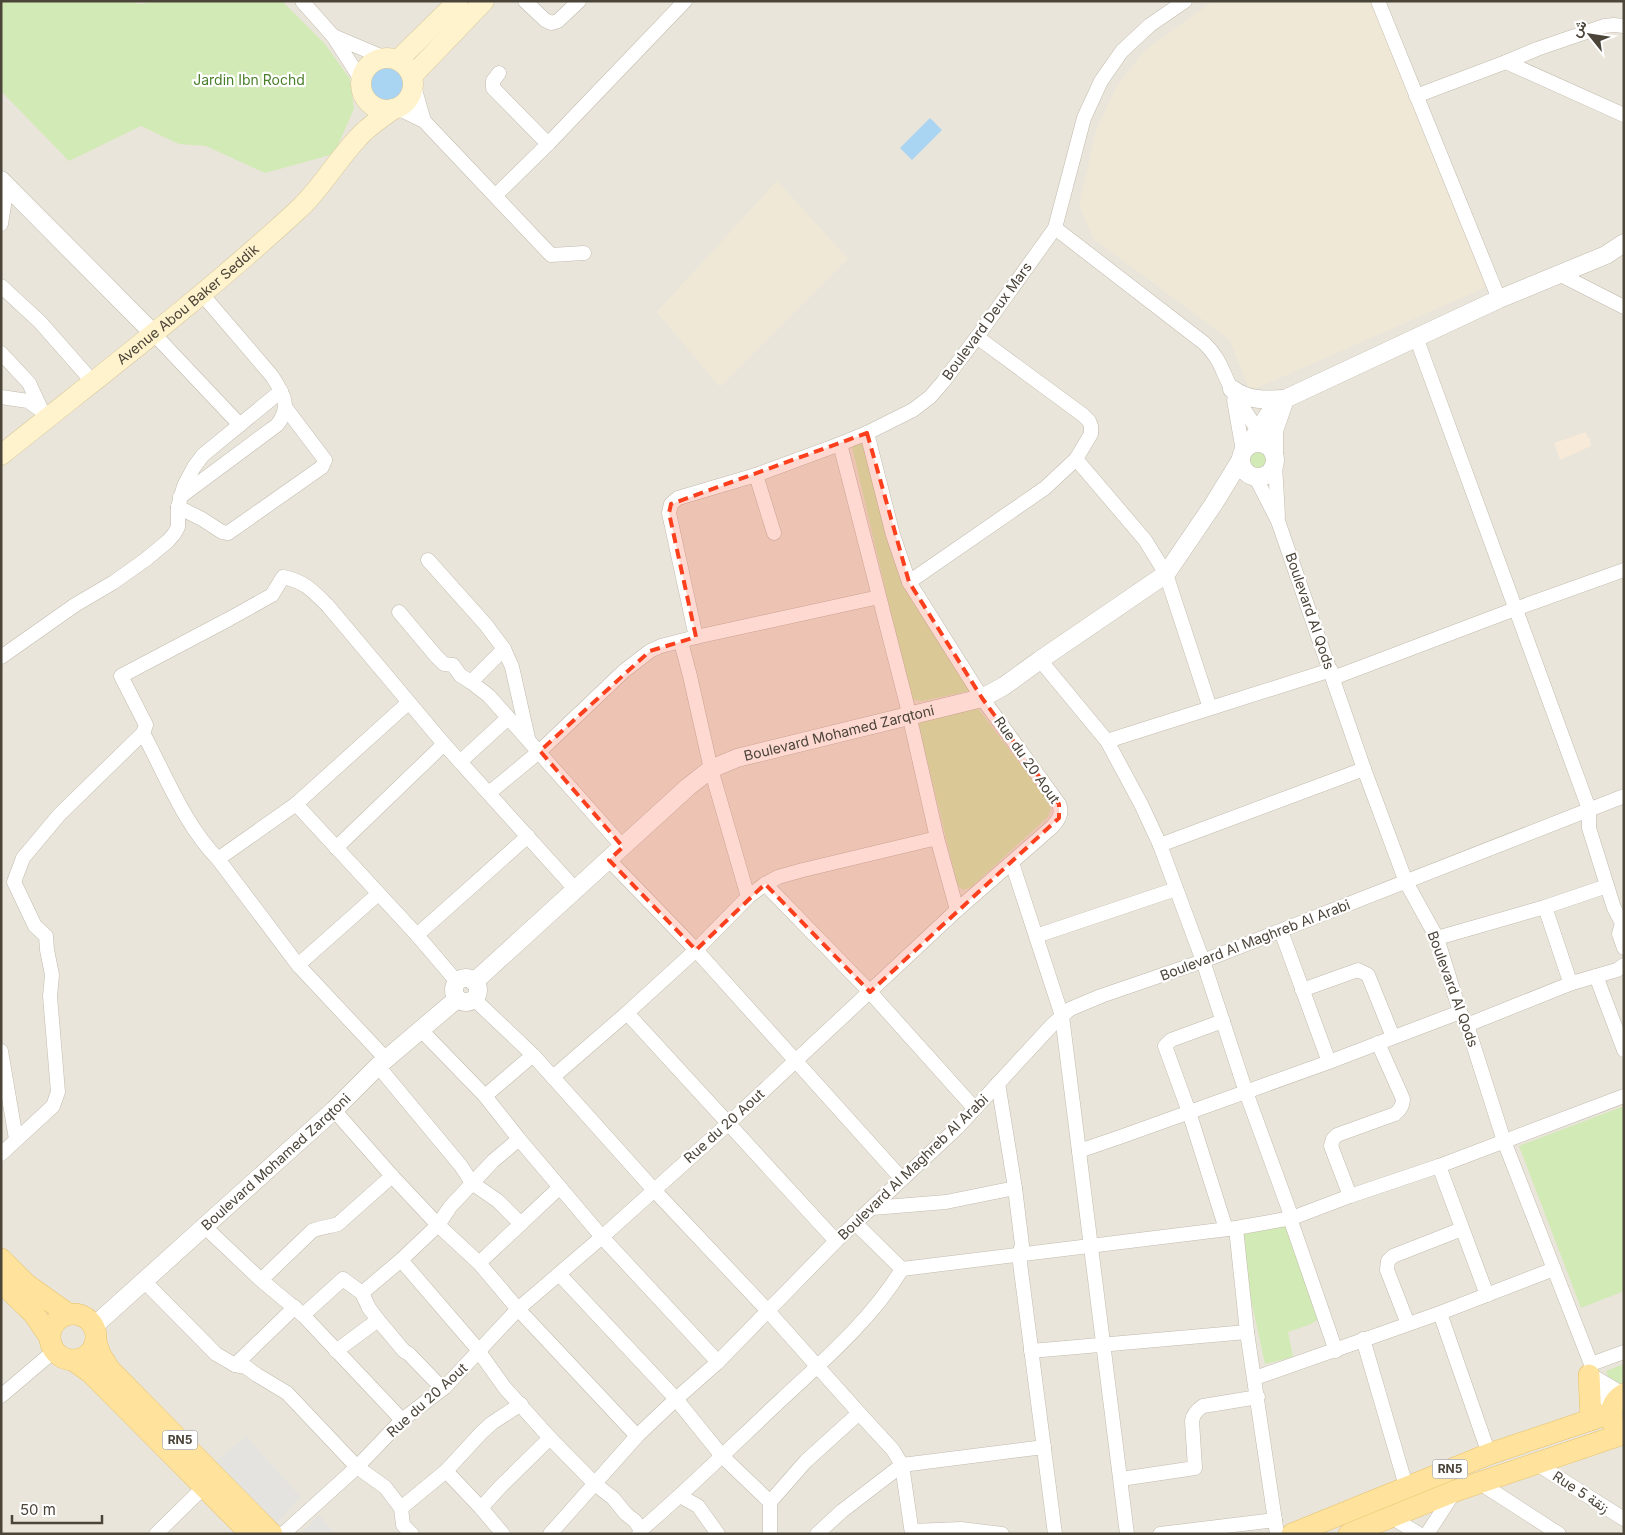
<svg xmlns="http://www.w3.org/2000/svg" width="1625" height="1535" font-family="Inter,Vazirmatn,sans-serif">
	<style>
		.residential { fill: #eae5da }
		.commercial { fill: #f7ead8 }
		.education { fill: #efe8d6 }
		.green { fill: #d2eab5 }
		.parking { fill: #e5e3e0 }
		.water { fill: #a9d4f2 }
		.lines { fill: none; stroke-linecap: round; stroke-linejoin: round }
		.minor-casing { stroke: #c2bbae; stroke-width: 15 }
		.tertiary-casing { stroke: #c2bbae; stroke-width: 19 }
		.secondary-casing { stroke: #d6c79b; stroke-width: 21 }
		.primary-casing { stroke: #e6c16a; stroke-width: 22 }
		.minor { stroke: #fff; stroke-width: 14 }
		.tertiary { stroke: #fff; stroke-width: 18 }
		.secondary { stroke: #fff3cd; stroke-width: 20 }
		.primary { stroke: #ffe39c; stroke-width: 21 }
		.marked { fill: #fc3f1d; fill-opacity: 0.2; stroke: #fc3f1d; stroke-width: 4; stroke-dasharray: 10 6; stroke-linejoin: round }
		.labels { text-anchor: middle; stroke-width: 4.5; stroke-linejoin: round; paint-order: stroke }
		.shield { fill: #fff; stroke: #817c74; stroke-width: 1 }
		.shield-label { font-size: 12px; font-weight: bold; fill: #4b4439 }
		.park-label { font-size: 14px; fill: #4a7f2a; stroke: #fff }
		.street-label { font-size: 14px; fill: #4b4439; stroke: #fff }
	</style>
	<rect width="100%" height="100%" fill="#f6f3ec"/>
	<rect class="residential" x="1" y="1" width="1623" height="1533"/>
	<path class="commercial" d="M1586,432L1588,438H1590L1591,446L1560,460L1554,443Z"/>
	<g class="education">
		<path d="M1213,1H1373L1486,287L1250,391L1230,340L1094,239L1079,205L1097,128L1117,86L1144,51Z"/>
		<path d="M777,181L848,259L720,387L657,312Z"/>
	</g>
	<g class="green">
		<path d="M1,1H129L139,4L167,1H282L325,44L350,79L354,109L334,154L265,173L206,146L179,144L141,126L69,161L1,91Z"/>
		<path d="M855,441L864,442L902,583L972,685L969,691L923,701L913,700L910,694L852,447Z"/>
		<circle cx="1257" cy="461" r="12"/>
		<path d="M977,707L1047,799L1051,808L1048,817L971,887L964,890L960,888L957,883L918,723Z"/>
		<path d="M1624,1106V1291L1581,1308L1519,1146Z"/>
		<path d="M1292,1224L1322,1317L1311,1324L1288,1332L1293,1357L1265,1364L1236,1230Z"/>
		<path d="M1624,1364V1387L1609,1378L1606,1371Z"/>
	</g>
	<g class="parking">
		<path d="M246,1436L301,1497L275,1525L214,1463Z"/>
		<path d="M319,1515L335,1534H301Z"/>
	</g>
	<g class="water">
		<circle cx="387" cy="85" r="19"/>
		<path d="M930,118L942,130L912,160L900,148Z"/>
	</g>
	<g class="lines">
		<g class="minor-casing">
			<g id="minor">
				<path d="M302,1L333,36"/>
				<path d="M525,1L545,20L551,23L558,21L579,1"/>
				<path d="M1378,1L1499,299"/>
				<path d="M1506,62L1537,49L1604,26L1614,25L1624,26"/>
				<path d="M499,73L493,81V88L548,144"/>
				<path d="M362,81L333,36L385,58"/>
				<path d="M1416,96L1506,62L1624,115"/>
				<path d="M397,108L424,121L413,83"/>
				<path d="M424,121L551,255L584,253"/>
				<path d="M496,195L548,144L685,1"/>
				<path d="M1,224L7,186"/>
				<path d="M1055,228L1204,343C1221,359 1222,372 1232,390C1243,410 1257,428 1269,447"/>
				<path d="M1559,274L1624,307"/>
				<path d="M1,286L40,322L92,381"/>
				<path d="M154,334L240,425"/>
				<path d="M1416,337L1589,809V828L1614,908L1622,923L1619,934L1624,948"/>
				<path d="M1,353L29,383L42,411L49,415"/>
				<path d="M1,397L28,401L42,411"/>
				<path d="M1234,400L1243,451"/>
				<path d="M840,444L906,701L937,838L957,910"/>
				<path d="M1076,459L1145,540L1166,574L1210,708"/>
				<path d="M1275,465L1278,516"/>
				<path d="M756,475L774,533"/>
				<path d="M1256,478L1278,521L1364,769L1406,882L1437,938L1460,1012L1467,1025L1504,1141L1591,1364L1590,1375"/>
				<path d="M180,497L277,425C292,407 283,393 272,376L201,293"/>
				<path d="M178,507L202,519L222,532L228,533L322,467L325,460L285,407"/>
				<path d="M428,560L486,625L504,649L512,667L528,738"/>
				<path d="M909,582L1045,488L1076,459L1091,434V426L1089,421L1083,415L977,337"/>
				<path d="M399,612L436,656L444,664L453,665L460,675L471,682"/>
				<path d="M696,637L669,513L671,504L678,498L756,475L840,444L867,433L913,410L930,397L943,382L977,337L1055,228L1084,118L1101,81L1122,51L1150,25L1185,1"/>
				<path d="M681,642L690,676L711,769L748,897"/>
				<path d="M504,649L471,682L489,696L623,847"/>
				<path d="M1,657L75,605L114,582L145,560L168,541L174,534L178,527V507L184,486L194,467L203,455L281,391"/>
				<path d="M1040,660L1107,741L1141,804L1160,845L1203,961L1246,1092L1292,1218V1224L1336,1351"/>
				<path d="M1333,678L1515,609L1624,570"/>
				<path d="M143,733L146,725L121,676L229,619L272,595L283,577C304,581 313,591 328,606L444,744L575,889"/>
				<path d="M1107,741L1331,670"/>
				<path d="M460,762L508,718"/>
				<path d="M489,793L540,751L624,671L650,651L661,646L696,637L879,597"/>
				<path d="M296,804L417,935L457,982"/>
				<path d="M1160,845L1364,769"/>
				<path d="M336,848L444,744"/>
				<path d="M218,859L296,804L408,703"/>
				<path d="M609,860L696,950L901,1178"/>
				<path d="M1012,863L1062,1016L1127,1534"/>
				<path d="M765,884L870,992L975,1109"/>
				<path d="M1545,907L1569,979L1572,983L1617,970L1624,965"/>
				<path d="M1281,931L1329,1062"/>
				<path d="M417,935L528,836"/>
				<path d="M1036,936L1176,889"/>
				<path d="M1437,938L1545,907L1607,886"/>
				<path d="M298,965L378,894"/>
				<path d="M1596,976L1624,1050"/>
				<path d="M1302,990L1358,970L1368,975L1393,1037"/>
				<path d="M474,999L533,1055L654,1190L768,1311L859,1413L893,1450L902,1465L912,1534"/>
				<path d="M627,1013L836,1241"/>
				<path d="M1223,1021L1171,1040L1165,1046L1189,1112L1226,1229"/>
				<path d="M1467,1025L1572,983"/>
				<path d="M420,1029L485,1096L519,1139L602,1237L718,1362"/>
				<path d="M1,1051L16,1139"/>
				<path d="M378,1066L461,1166L472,1183L498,1201L521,1224"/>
				<path d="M553,1077L627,1013L696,950L748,897L765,884L778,877L803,870L937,838"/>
				<path d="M998,1083L1015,1188L1022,1245L1019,1255L1055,1534"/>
				<path d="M485,1096L533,1055"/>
				<path d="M334,1110L392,1176L438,1225L479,1263L518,1309L637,1436"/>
				<path d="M1079,1151L1120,1137L1329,1062L1460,1012"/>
				<path d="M1,1154L53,1106L58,1092L50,996L52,975L47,950L46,936L35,926L14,882L23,858L59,815L143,733C166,776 184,824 218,859L298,965L387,1060"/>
				<path d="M1439,1166L1487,1295"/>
				<path d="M1350,1196L1331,1146L1333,1139L1337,1135L1395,1114C1400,1110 1403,1106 1403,1099L1378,1043"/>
				<path d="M872,1208L946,1202L1015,1188"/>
				<path d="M855,1223L902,1269"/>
				<path d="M205,1227L261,1280L303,1315L402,1420"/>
				<path d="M1236,1228L1247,1332L1277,1534"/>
				<path d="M401,1260L475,1346L505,1388L550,1438L595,1484L613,1498L626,1514L635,1521L641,1530"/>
				<path d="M479,1263L560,1187"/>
				<path d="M902,1269L1236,1228L1292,1218L1350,1196L1439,1166L1624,1096"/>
				<path d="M560,1275L676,1399L722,1456L770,1502"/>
				<path d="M261,1280L312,1231C321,1227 329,1227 338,1224L392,1176"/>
				<path d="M144,1281L216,1354L235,1365L246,1367L257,1375L287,1393L357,1467L385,1487L401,1508L403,1525L412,1534"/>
				<path d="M362,1293L401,1260L438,1225L450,1207L493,1161L519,1139"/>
				<path d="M1440,1313L1489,1454"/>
				<path d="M303,1315L343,1279L362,1293L369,1308L378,1320L336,1351"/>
				<path d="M378,1320L404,1351L409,1354L437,1383L445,1387"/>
				<path d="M1408,1324L1387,1270L1388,1261L1393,1256L1462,1229"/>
				<path d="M1363,1339L1406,1486"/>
				<path d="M1031,1351L1247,1332"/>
				<path d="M1591,1364L1624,1352"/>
				<path d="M235,1365L295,1307"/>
				<path d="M1591,1375L1623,1394"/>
				<path d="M1590,1377L1612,1408"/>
				<path d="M1255,1378L1440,1313L1554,1269"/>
				<path d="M1,1396L54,1351"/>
				<path d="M1537,1464L1624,1519"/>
				<path d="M446,1471L481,1508L503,1534"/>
				<path d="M1121,1479L1195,1468L1192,1421C1193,1414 1197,1410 1203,1406L1258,1397"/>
				<path d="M1480,1483L1559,1534"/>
				<path d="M680,1496L698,1506L718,1534"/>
				<path d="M401,1508L446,1471L481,1433L492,1423L521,1404"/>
				<path d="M481,1508L501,1486L550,1438"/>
				<path d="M1391,1517L1419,1534"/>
				<path d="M912,1531L961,1529L1002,1534"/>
				<path d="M156,1534L204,1487"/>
				<path d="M283,1534L357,1467L402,1420L445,1387L518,1309L602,1237L729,1123L957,910L1052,827C1059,820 1063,813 1059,804L982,698L909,582L893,535L867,433"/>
				<path d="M550,1534L637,1436L676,1399L718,1362L836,1241L957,1128L1052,1025L1070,1009L1101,996L1203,961L1624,796"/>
				<path d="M639,1534L641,1530C689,1489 734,1444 781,1400C824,1360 871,1320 902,1269"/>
				<path d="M770,1534V1502L806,1461L859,1413"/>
				<path d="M817,1534L842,1511L902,1465L1044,1447"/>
				<path d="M1160,1534L1275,1520"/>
				<path d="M1427,1534L1455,1491"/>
			</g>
		</g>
		<g class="tertiary-casing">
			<g id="tertiary">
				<path d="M1,180L154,334"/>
				<path d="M1232,389C1247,401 1267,400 1285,399"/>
				<circle cx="1258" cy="460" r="17"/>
				<path d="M1248,446L1273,408L1285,399L1499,299L1606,255L1624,243"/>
				<path d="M1274,455V431L1284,402"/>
				<circle cx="466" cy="990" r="12"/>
				<path id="s1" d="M474,982L688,787L711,769L737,758L982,698L1004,686L1040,660L1166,574L1213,505L1240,461"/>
				<path id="s2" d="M94,1326L334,1110L378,1066L457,999"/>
			</g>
		</g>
		<g class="secondary-casing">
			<g id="secondary">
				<circle cx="387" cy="84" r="26"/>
				<path d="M398,60L458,1"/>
				<path d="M412,76L484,1"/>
				<path id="s3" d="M1,455C102,374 205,296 300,208C322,187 337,160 358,138C367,127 382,118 393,109"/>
			</g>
		</g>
		<g class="primary-casing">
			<g id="primary">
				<path d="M1,1259L26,1284L68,1314"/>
				<path d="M1,1282L34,1314L49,1336"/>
				<circle cx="73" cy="1337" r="23"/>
				<path d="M96,1342L100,1354L110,1370L272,1534"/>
				<path d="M73,1360L91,1373L251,1534"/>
				<path d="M1589,1375L1591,1420"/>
				<path d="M1614,1426C1608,1413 1612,1401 1624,1394"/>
				<path d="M1292,1534L1489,1454L1611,1413"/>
				<path d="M1349,1534L1455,1491L1623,1434"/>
			</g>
		</g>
		<use href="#minor" class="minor"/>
		<use href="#tertiary" class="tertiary"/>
		<use href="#secondary" class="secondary"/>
		<use href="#primary" class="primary"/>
	</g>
	<path class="marked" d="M867,433L909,582L982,698L1059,804V818L870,992L765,884L696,950L609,860L623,847L540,751L650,651L696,637L669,513L671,504Z"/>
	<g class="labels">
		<g class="shield">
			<rect x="162.5" y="1430.5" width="35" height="19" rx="4"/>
			<rect x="1432.5" y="1459.5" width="35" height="19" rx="4"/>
		</g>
		<g class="shield-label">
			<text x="180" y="1444">RN5</text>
			<text x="1450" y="1473">RN5</text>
		</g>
		<g class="park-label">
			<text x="249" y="85">Jardin Ibn Rochd</text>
		</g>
		<g class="street-label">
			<text dy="5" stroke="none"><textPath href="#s3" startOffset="240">Avenue Abou Baker Seddik</textPath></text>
			<text transform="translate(987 321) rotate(-54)" y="5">Boulevard Deux Mars</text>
			<text transform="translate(1310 611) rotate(71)" y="5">Boulevard Al Qods</text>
			<text dy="5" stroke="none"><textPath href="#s1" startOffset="452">Boulevard Mohamed Zarqtoni</textPath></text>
			<text transform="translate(1027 760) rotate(55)" y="5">Rue du 20 Aout</text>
			<text transform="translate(1255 940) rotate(-21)" y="5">Boulevard Al Maghreb Al Arabi</text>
			<text transform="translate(1453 989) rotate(70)" y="5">Boulevard Al Qods</text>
			<text transform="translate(724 1126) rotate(-42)" y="5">Rue du 20 Aout</text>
			<text dy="5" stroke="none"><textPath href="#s2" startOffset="245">Boulevard Mohamed Zarqtoni</textPath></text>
			<text transform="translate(913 1167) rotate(-44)" y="5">Boulevard Al Maghreb Al Arabi</text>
			<text transform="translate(427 1400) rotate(-42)" y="5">Rue du 20 Aout</text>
			<text transform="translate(1581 1492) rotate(33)" y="5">Rue 5 زنقة</text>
		</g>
	</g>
	<rect width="1625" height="1535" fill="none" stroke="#4b4439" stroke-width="5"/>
	<g transform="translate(1590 35) rotate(300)" stroke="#ffffff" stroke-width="4" paint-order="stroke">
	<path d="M0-4L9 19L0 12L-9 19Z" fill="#4b4439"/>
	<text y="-8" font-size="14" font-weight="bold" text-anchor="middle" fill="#4b4439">ش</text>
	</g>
	<path d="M12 1515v8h90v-8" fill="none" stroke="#4b4439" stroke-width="2.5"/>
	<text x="20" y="1515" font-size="15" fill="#4b4439" stroke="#ffffff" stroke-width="4" paint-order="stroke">50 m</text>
</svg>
